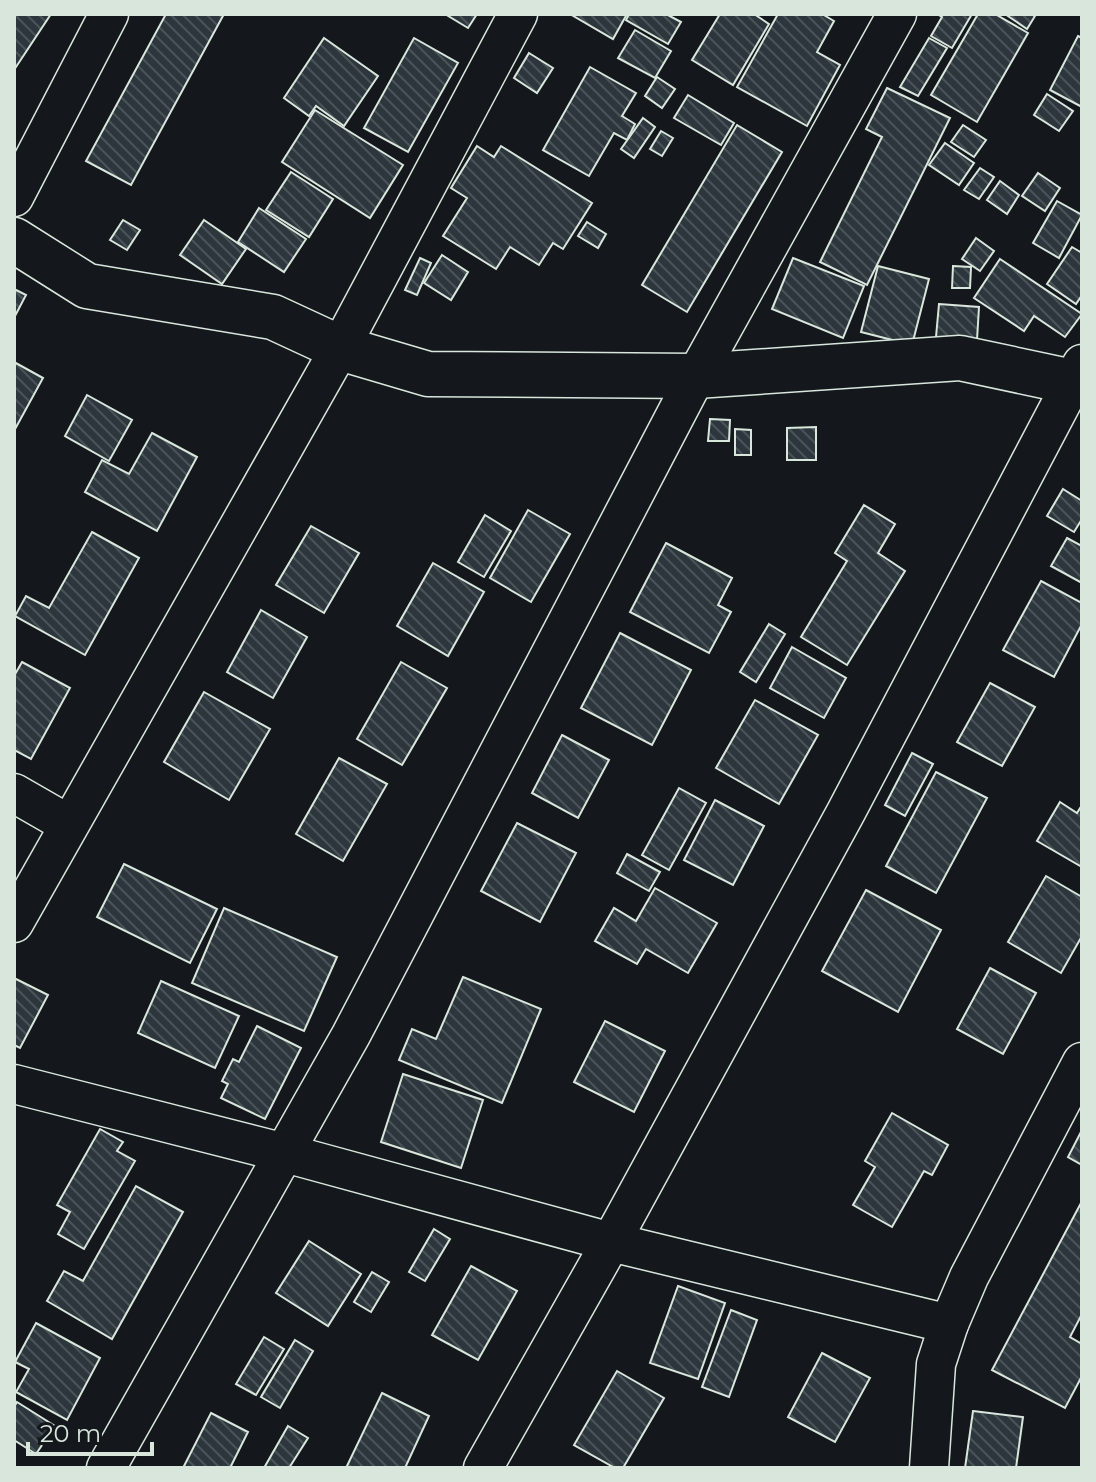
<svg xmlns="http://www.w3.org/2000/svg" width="1096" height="1482" font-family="Montserrat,sans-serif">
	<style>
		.building { fill: url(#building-back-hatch); stroke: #d8e6dc; stroke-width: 2 }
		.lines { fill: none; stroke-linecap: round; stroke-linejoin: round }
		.street-casing { stroke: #d8e6dc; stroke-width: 41 }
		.secondary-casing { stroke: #d8e6dc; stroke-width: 47 }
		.street { stroke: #14181c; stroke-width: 38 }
		.secondary { stroke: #14181c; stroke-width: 44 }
	</style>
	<defs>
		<pattern id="building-back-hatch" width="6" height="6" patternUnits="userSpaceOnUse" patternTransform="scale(2)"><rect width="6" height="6" fill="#2c363c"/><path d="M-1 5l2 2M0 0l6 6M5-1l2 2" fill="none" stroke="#4a5358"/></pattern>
	</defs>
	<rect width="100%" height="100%" fill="#14181c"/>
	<g class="building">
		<path d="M14,14H51L14,70Z"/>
		<path d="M166,14H224L131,185L86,161Z"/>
		<path d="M445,14H477L468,28Z"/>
		<path d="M570,14H627L613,39Z"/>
		<path d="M629,14H666L681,22L668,44L626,20Z"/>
		<path d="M720,14H754L769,24L733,85L692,60Z"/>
		<path d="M778,14H822L834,21L817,52L840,65L807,126L737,87Z"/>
		<path d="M937,14H972L952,48L931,36L942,17Z"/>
		<path d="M978,14H995L1028,33L977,122L931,95Z"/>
		<path d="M1005,14H1031L1035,16L1027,29Z"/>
		<path d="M635,30L671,51L655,78L618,58Z"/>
		<path d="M1078,36L1082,38V107L1050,90Z"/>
		<path d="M324,38L378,76L344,126L316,106L309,116L284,98Z"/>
		<path d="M414,38L458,63L408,152L364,128Z"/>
		<path d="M929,38L947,48L918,96L900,87Z"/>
		<path d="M529,53L553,68L537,93L514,78Z"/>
		<path d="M590,67L636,93L622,116L635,124L627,140L614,133L589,176L543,150Z"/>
		<path d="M657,77L675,89L662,108L645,96Z"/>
		<path d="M887,88L950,118L867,285L820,262L882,137L866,129Z"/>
		<path d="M1047,94L1073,111L1059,131L1034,115Z"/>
		<path d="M688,95L734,123L721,145L674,118Z"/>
		<path d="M315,110L403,165L370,218L282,162Z"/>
		<path d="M643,118L655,127L634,158L621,149Z"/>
		<path d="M737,125L782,152L687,312L642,285Z"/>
		<path d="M963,125L986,140L974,157L951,142Z"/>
		<path d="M661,131L673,138L662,156L650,149Z"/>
		<path d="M945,143L974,163L959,185L929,165Z"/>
		<path d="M477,146L494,157L501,146L592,203L563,249L553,243L539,265L510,247L496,269L443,236L467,198L451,188Z"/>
		<path d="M980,168L994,177L979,199L964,190Z"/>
		<path d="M291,172L333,199L309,237L266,210Z"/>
		<path d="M1038,173L1060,188L1045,211L1022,196Z"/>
		<path d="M1000,181L1019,195L1007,214L987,200Z"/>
		<path d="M1057,201L1082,215L1059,258L1033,243Z"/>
		<path d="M259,208L306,239L284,272L238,242Z"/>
		<path d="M123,220L140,230L127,250L110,240Z"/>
		<path d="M204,220L246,249L222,284L180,255Z"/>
		<path d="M587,222L606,234L598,248L578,236Z"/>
		<path d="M976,238L994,251L980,271L962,259Z"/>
		<path d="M1072,247L1082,253V295L1076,304L1047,284Z"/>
		<path d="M442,255L468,272L451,300L424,283Z"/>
		<path d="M420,258L431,263L417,295L405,290Z"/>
		<path d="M793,258L864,286L843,338L772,309Z"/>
		<path d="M1000,259L1082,314L1065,337L1034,316L1024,331L974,298Z"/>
		<path d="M878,266L929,279L912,345L861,332Z"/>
		<path d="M953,266L971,267L970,288H952Z"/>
		<path d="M14,289L26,295L15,316H14Z"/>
		<path d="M939,304L979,307L977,340L936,337Z"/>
		<path d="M14,362L43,378L14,431Z"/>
		<path d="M87,395L132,420L109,461L65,436Z"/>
		<path d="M710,419L730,420L729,441H708Z"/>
		<path d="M816,427V460H787V428Z"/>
		<path d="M735,429L751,430V455H735Z"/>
		<path d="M152,433L197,457L157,531L85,492L102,460L129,474Z"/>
		<path d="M1063,489L1082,501V519L1074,532L1047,516Z"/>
		<path d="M864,505L895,524L878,553L905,571L847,665L801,637L847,561L835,553Z"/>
		<path d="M528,510L570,534L531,602L490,578Z"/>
		<path d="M485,515L511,531L484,577L458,562Z"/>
		<path d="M311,526L359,553L324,613L276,585Z"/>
		<path d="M92,532L139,558L85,655L15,616L26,596L49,608Z"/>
		<path d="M1067,538L1082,546V583L1051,566Z"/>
		<path d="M666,543L732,578L718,605L731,612L709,653L630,612Z"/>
		<path d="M433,563L484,592L448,656L397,626Z"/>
		<path d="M1041,581L1082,603V624L1054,677L1003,650Z"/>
		<path d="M261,610L307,637L273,698L227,672Z"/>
		<path d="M769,624L785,634L756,682L740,672Z"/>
		<path d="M620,633L691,670L652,745L581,708Z"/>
		<path d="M792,647L846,678L824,718L770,688Z"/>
		<path d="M22,662L70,688L31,759L14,750V676Z"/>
		<path d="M401,662L447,688L402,765L357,739Z"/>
		<path d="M990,683L1035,707L1002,766L957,742Z"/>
		<path d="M204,692L270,729L229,800L164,762Z"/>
		<path d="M755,700L818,735L779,804L716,768Z"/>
		<path d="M562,735L609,760L578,818L532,793Z"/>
		<path d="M912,753L933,764L905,816L885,805Z"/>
		<path d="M339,758L387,784L343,861L296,834Z"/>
		<path d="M936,772L987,798L936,893L886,866Z"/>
		<path d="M679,788L706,803L669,870L642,855Z"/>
		<path d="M715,800L764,826L733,885L684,860Z"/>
		<path d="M1060,802L1077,813L1082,805V867L1037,841Z"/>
		<path d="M517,823L576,853L540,922L481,891Z"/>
		<path d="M627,854L660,872L649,891L617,873Z"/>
		<path d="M124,864L217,909L190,963L97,917Z"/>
		<path d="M1046,876L1082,897V936L1061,973L1008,942Z"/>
		<path d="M655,888L717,923L688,973L646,949L637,964L595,941L614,908L636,921Z"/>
		<path d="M866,890L941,930L898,1012L822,971Z"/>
		<path d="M224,908L337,957L304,1031L192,983Z"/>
		<path d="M990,968L1036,993L1003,1054L957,1029Z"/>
		<path d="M463,977L541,1009L502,1103L399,1060L412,1029L436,1039Z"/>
		<path d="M14,978L48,995L20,1048L14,1045Z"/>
		<path d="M161,981L239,1016L215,1068L138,1033Z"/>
		<path d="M605,1021L665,1051L634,1112L574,1082Z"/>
		<path d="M257,1026L301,1048L265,1119L221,1098L228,1084L222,1081L233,1059L239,1062Z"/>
		<path d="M403,1074L483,1100L461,1168L381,1142Z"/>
		<path d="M892,1113L948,1145L932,1175L924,1171L892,1227L853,1205L875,1167L865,1161Z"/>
		<path d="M100,1129L123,1142L117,1151L135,1161L84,1249L58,1234L70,1212L57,1205Z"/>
		<path d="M1082,1130V1165L1068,1157Z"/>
		<path d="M136,1186L183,1212L112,1339L47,1301L64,1271L83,1281Z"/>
		<path d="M1081,1203L1082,1314L1070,1337L1082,1344V1376L1065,1408L992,1370Z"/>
		<path d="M434,1229L450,1239L425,1281L409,1272Z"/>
		<path d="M309,1241L361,1274L328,1326L276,1293Z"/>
		<path d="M471,1266L517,1291L478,1360L432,1335Z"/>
		<path d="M372,1272L389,1282L371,1312L354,1302Z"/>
		<path d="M678,1286L725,1303L698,1379L650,1363Z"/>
		<path d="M731,1310L757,1320L729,1397L702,1387Z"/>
		<path d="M36,1323L100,1358L67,1420L16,1392L29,1369L15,1362Z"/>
		<path d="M264,1337L284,1349L256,1395L236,1384Z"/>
		<path d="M295,1340L313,1351L280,1408L261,1397Z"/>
		<path d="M822,1353L870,1378L835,1442L788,1417Z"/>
		<path d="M617,1371L664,1398L623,1468H615L574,1445Z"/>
		<path d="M382,1393L429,1416L405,1468H346Z"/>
		<path d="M17,1402L55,1426L36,1454L14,1440V1407Z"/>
		<path d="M973,1411L1023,1417L1016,1468H965Z"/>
		<path d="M211,1413L248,1432L230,1468H183Z"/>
		<path d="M288,1426L308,1438L289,1468H264Z"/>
	</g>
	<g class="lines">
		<g class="street-casing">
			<g id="street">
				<path d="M14,197L109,14"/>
				<path d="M14,793L68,824"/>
				<path d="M14,923L340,348L518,14"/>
				<path d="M14,1084L285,1153L611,1242L949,1324"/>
				<path d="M106,1468L351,1035L696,376L897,14"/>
				<path d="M483,1468L611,1242L846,812L1082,364"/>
				<path d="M929,1468L936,1364L949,1324L969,1277L1082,1062"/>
			</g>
		</g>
		<g class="secondary-casing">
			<path id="secondary" d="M14,240L87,286L273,317L340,348L428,374L696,376L960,358L1082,384"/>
		</g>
		<use href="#street" class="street"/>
		<use href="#secondary" class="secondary"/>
	</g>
	<rect width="1096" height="1482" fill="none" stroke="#d8e6dc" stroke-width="32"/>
	<path d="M28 1442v12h124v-12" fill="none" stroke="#d8e6dc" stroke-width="4"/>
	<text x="40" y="1442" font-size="24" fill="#d8e6dc" stroke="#14181c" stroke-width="6" paint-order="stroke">20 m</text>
</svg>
